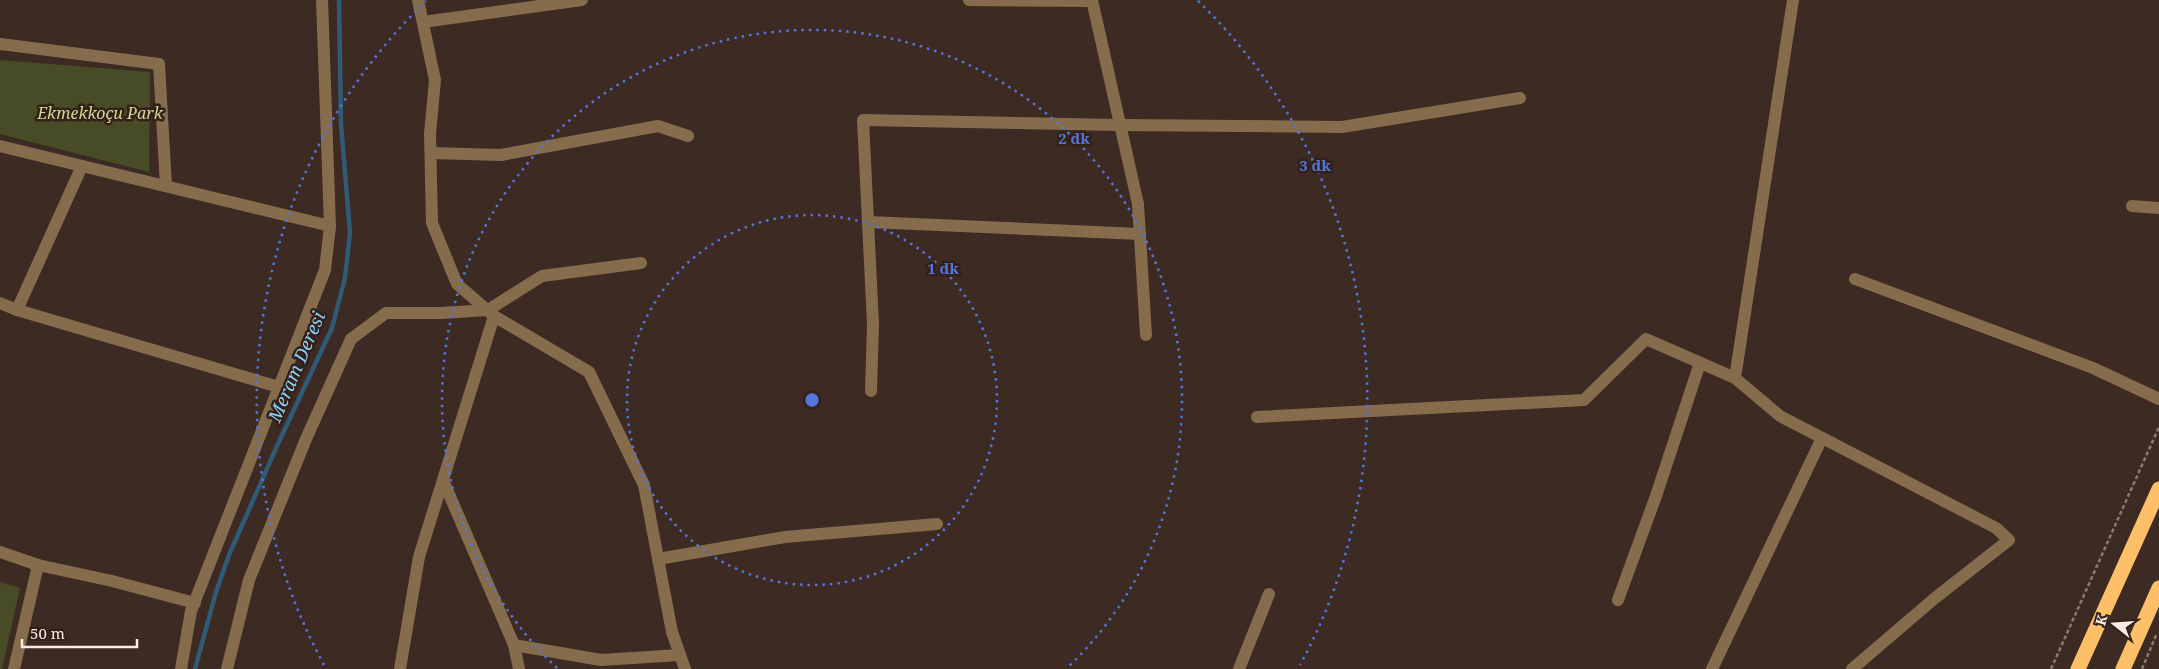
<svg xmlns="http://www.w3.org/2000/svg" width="2159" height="669" font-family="'Noto Serif',serif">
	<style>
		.green { fill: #484c26 }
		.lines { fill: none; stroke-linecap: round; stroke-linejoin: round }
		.stream { stroke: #2f5b76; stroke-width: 4.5 }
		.path { stroke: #8a7a73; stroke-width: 2.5; stroke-dasharray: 4 2.5; stroke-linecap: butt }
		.minor { stroke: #856c4c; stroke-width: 12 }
		.highway { stroke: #febf69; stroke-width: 15 }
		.ring { fill: none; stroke: #5476dc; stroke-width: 2.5; stroke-dasharray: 2.5 5 }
		.labels { text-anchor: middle; stroke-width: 5; stroke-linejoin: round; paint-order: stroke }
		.park-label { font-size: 16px; font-style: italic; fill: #d0d98f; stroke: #332019 }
		.water-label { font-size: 18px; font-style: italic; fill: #89d0fe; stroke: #332019 }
		.centre { fill: #5476dc; stroke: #332019; stroke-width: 2.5 }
		.ring-label { font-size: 15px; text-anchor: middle; font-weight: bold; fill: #5476dc; stroke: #332019; stroke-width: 5; stroke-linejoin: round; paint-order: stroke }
	</style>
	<rect width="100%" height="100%" fill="#3d2a23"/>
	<g class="green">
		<path d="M0,60L150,72L149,172L0,134Z"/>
		<path d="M0,582L20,588L2,669H0Z"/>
	</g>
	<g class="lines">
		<path class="stream" d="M195,669L216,592L229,555L277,446L332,328L345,278L350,233L341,124L339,0"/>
		<g class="path">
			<path d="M2051,669L2159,427"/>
			<path d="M2142,669L2157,633"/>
		</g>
		<g class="minor">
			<path d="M418,0L435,80L430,134L432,223L457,284L494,316L589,372L644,485L672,632L685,669"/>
			<path d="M969,0L1092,1"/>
			<path d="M1092,0L1138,204L1146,335"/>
			<path d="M1793,0L1735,378L1780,416L1996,528L2009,540L1935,598L1852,669"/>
			<path d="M423,22L582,0"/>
			<path d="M0,44L159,64L166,186"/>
			<path d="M0,146L330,226"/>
			<path d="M431,153L501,155L658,126L688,136"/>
			<path d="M2132,206L2159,208"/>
			<path d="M868,222L1140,234"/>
			<path d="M1855,279L2093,368L2159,399"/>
			<path d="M0,303L17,310L279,387"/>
			<path d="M17,310L82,166"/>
			<path d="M871,391L873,324L863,120L1119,125L1342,127L1520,98"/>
			<path d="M1257,417L1584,400L1646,339L1735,378"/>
			<path d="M443,480L514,645L519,669"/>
			<path d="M0,552L38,565"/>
			<path d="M658,559L785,537L937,524"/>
			<path d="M1618,600L1656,496L1700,363"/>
			<path d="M514,645L601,660L680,655"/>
			<path d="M14,669L38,565L112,581L195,603"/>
			<path d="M181,669L191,611L325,270L330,226L322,0"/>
			<path d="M227,669L249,580L306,439L351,339L386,313H441L488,310L542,276L641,263"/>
			<path d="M400,669L419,557L494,316"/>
			<path d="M1239,669L1269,594"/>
			<path d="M1712,669L1822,438"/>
		</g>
		<g class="highway">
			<path d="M2078,669L2159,489"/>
			<path d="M2123,669L2159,588"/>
		</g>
	</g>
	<g class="ring">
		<circle cx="812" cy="400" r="185"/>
		<path d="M557 668A370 370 0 1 1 1067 668"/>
		<path d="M324 665A555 555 0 0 1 426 1M1198 1A555 555 0 0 1 1300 665"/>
	</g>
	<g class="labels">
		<g class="park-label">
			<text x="100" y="119">Ekmekkoçu Park</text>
		</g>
		<g class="water-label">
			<text transform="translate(297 367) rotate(-67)" y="6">Meram Deresi</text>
		</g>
	</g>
	<circle cx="812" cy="400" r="8" class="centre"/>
	<g class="ring-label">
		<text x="1074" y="144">2 dk</text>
		<text x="1315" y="171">3 dk</text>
		<text x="943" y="274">1 dk</text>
	</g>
	<g transform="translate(2114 624) rotate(287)" stroke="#332019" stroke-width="4" paint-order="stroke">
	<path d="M0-4L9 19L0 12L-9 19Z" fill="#f9ece7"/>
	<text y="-8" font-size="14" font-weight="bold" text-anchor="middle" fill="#f9ece7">K</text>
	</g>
	<path d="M22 639v8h115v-8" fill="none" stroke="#f9ece7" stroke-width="2.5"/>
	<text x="30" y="639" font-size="15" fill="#f9ece7" stroke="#332019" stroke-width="4" paint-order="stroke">50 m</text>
</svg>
